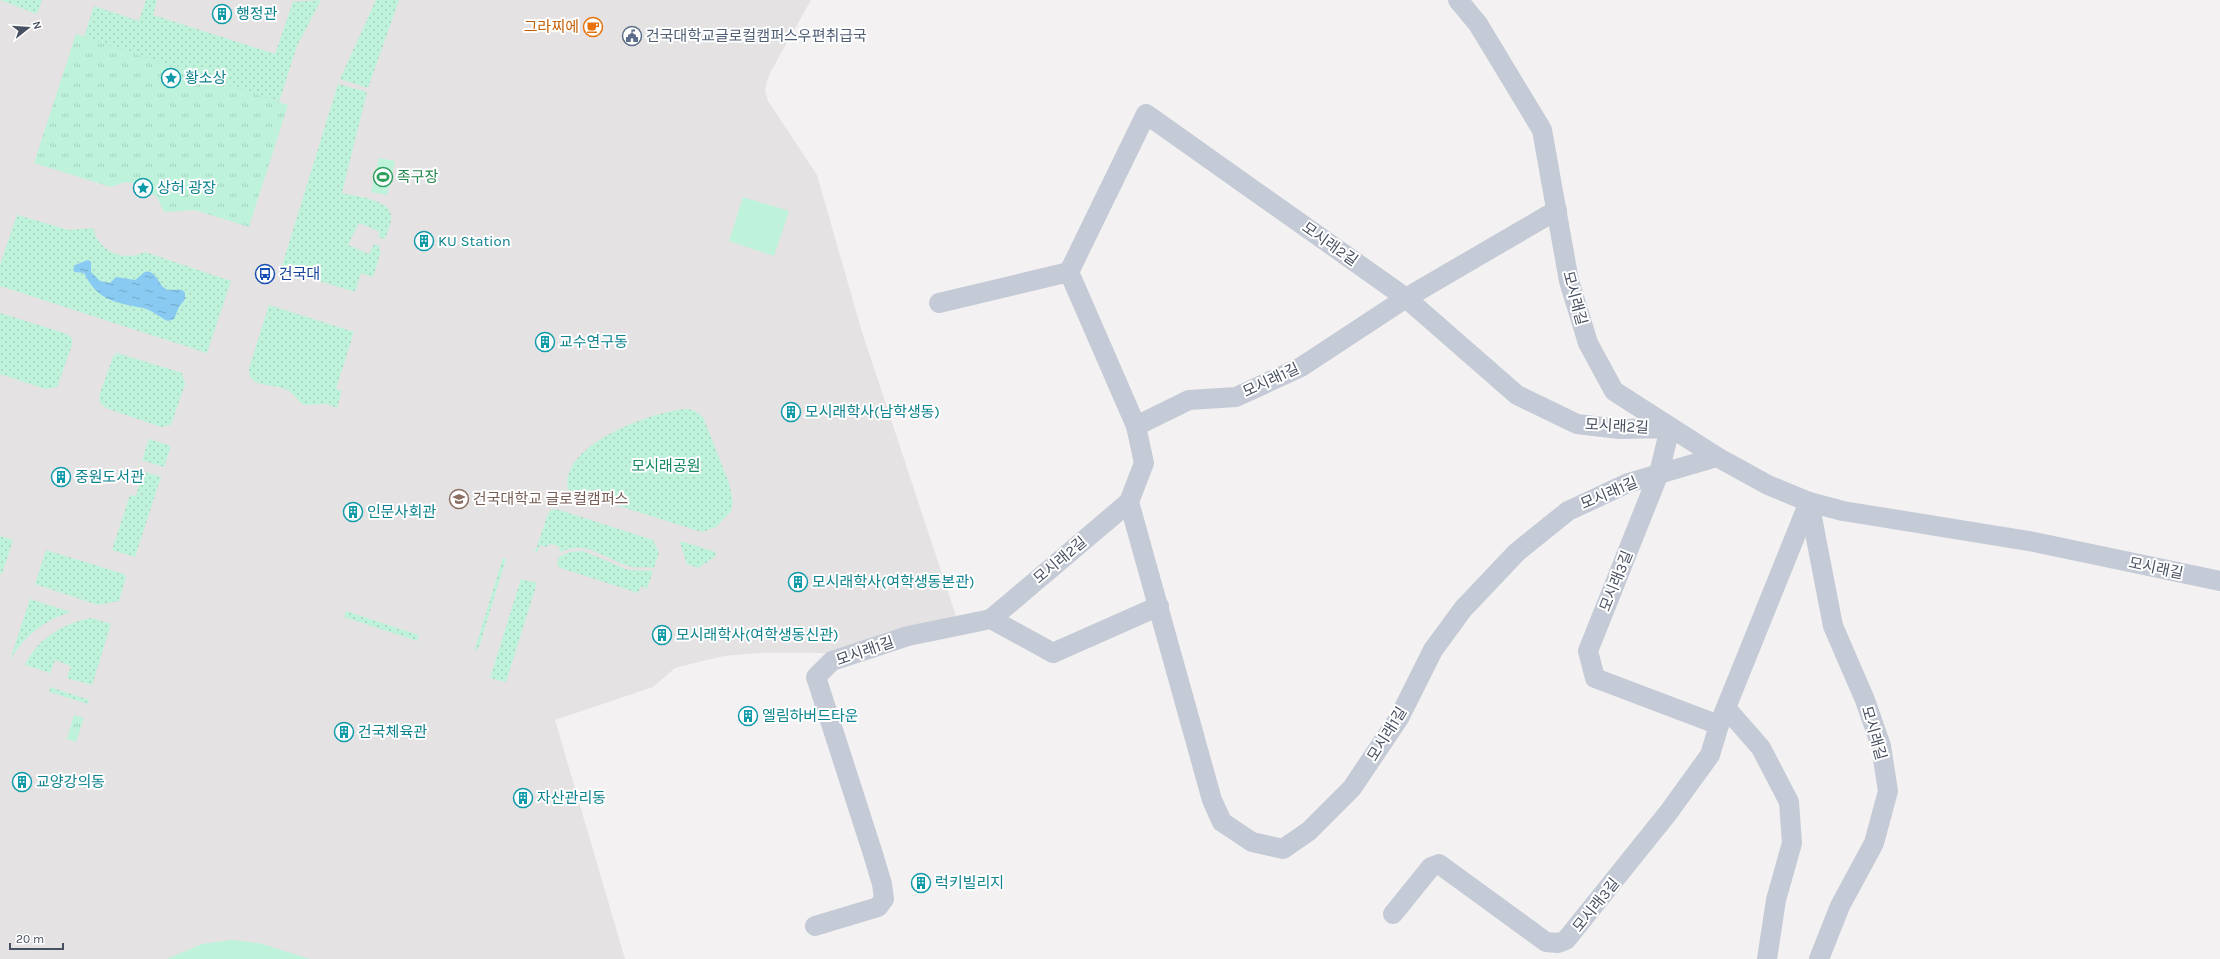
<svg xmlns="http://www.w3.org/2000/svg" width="2220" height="959" font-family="Karla,'Noto Sans KR',sans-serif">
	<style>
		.education { fill: #e4e2e3 }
		.grass { fill: url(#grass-tufts) }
		.park { fill: url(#park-dots) }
		.pitch { fill: #bef2db }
		.water { fill: url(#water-ripples) }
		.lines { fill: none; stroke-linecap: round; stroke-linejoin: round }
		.street { stroke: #c4cad6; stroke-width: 20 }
		.labels { text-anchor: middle; stroke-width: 4; stroke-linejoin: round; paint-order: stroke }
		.culture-label { font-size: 15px; fill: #0d838f; stroke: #fff; text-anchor: start }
		.food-label { font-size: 15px; fill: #c56008; stroke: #fff; text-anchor: end }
		.service-label { font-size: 15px; fill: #4e5e75; stroke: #fff; text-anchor: start }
		.leisure-label { font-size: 15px; fill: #27864d; stroke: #fff; text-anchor: start }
		.street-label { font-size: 15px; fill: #475060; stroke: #fff }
		.transit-label { font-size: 15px; fill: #164399; stroke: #fff; text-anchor: start }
		.park-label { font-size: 15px; fill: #128760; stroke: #fff }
		.education-label { font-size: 15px; fill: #785e54; stroke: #fff; text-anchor: start }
	</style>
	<defs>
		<pattern id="grass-tufts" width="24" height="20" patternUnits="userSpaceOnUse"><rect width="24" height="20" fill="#bef2db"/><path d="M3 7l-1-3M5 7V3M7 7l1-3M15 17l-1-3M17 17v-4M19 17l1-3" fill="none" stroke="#a5d1be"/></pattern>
		<pattern id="park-dots" width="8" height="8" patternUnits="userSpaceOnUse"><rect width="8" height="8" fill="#bef2db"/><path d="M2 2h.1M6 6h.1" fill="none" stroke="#a5d1be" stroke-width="1.8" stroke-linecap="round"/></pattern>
		<pattern id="water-ripples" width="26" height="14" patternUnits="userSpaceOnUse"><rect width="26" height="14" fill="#89caf2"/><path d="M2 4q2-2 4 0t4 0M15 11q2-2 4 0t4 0" fill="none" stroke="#72a6c7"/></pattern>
	</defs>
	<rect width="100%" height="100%" fill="#f3f1f1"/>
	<path class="education" d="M0,0H811L771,71L767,81L765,91L768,101L817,175L862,332L956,616L848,653H758L724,656L702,661L675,668L653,687L555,720L625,959H0Z"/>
	<g class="grass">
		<path d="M76,34L288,105L249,227L195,210L164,212L157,197L139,184L125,182L111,187L34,163Z"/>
		<path d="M74,715L84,718L76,742L67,739Z"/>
	</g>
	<g class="park">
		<path d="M0,0H42L37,14Z"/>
		<path d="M146,0H157L153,15L275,54L293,2L321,0L297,46L279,102L84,37L94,6L139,21Z"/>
		<path d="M376,0H399L368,88L340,79Z"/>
		<path d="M338,84L367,92L342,193C354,196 389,199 391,215C392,223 387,232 385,239L378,237L380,232L359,223L348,245L369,254L374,244L380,246L379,250L381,251L373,277L361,273L355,292L281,269Z"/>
		<path d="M17,215L69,230L93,228C98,252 124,262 145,252L231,281L207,353L0,286V265Z"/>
		<path d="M269,305L354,332L336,389L342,391L337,408L327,404L304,405C296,400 293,392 285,389C272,383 248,389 249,368Z"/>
		<path d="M0,313L67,334L72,338V345L57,387L45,389L0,374Z"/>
		<path d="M117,353L182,373L185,384L171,425L161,427L106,408L100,403L99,396L113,357Z"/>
		<path d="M686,409L693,410L703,417L729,483L733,501L731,511L716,527L702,532L577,493L568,489C558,445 654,411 686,409Z"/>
		<path d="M149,439L171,446L164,467L142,460Z"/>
		<path d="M139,470L161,477L135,557L112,550L130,495L136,496L140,482L135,480Z"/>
		<path d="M556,509L653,540L659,553L654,568C646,566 637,569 629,566C605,559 587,539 561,552L558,546L551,544L546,547L540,545L537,553L535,552L548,514L551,510Z"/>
		<path d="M0,536L13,540L2,574L0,573Z"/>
		<path d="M680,542H684L715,552L716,556L698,568L687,564Z"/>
		<path d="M46,550L124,574L126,577L119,601L98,605L35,584Z"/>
		<path d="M583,551L628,570L653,571L647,589L641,586L638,593L558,567L559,565L557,564L559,557L570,552Z"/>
		<path d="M503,558L506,559L479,647L474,652Z"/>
		<path d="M521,579L537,583L506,682L490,678Z"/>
		<path d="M30,599L71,612C44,620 24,636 10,660Z"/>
		<path d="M346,611L419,635L417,641L344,617Z"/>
		<path d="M91,618L111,624L92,685L67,678L71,666L55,660L50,673L25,665C37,639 64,623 91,618Z"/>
		<path d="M50,687L89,700L88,704L49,692Z"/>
	</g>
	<g class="pitch">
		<path d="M379,158L395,161L387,195L371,192Z"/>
		<path d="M743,197L789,211L774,256L729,241Z"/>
		<path d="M231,940L259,943L310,959H167L202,944Z"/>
	</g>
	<path class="water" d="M88,260L91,262V272L100,281L110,283L116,277L135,280C139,278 142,273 145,272C154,269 159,283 163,287C168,292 177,289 182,290L185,293V299L179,307L174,319L168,321C159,317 152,310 143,308C114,302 98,301 84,273L75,272L73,270L75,265Z"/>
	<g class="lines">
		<g class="street">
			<path d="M1458,0L1478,24L1542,130L1569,281L1588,343L1614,391L1717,457L1768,485L1809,502L1843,511L2034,542L2220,581"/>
			<path d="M1557,210L1406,298L1301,367L1236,397L1189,400L1136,426L1144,463L1129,502L1212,800L1222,822L1252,842L1283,849L1309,831L1352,788L1399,718L1433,650L1463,609L1517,552L1568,511L1628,483L1717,457"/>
			<path d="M939,303L1069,272"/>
			<path d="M1136,426L1069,272L1146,114L1406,298L1517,395L1577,424L1619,429L1670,428L1659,473L1588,651L1595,678L1719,725L1809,502"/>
			<path d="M1809,502L1833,626L1865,700L1881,746L1888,791L1874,843L1840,906L1819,959"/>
			<path d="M991,619L1129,502"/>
			<path d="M1726,708L1761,748L1789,802L1792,843L1776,900L1767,959"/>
			<path d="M1393,914L1431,867L1439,864L1546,942L1558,943L1566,940L1668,813L1710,755L1719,725"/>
			<path d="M815,926L878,907L884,899L882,884L873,854L816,677L832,661L908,636L991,619L1053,653L1159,606"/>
		</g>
	</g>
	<defs>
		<g id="building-ring" transform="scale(1)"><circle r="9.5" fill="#fff" stroke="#0f9aa8" stroke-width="1.5"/><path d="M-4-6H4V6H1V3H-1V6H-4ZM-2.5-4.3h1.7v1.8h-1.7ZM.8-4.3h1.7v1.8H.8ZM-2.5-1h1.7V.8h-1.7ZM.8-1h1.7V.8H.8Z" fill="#0f9aa8"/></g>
		<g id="cafe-ring" transform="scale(1)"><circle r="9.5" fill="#fff" stroke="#e8710a" stroke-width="1.5"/><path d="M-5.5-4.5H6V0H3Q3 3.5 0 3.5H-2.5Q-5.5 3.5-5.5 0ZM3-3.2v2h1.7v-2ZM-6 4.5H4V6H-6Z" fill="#e8710a"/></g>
		<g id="civic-ring" transform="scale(1)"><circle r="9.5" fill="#fff" stroke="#5c6f8a" stroke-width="1.5"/><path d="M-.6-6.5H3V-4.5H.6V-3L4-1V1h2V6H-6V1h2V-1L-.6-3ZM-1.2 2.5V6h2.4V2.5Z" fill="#5c6f8a"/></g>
		<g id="sight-ring" transform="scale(1)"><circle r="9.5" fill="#fff" stroke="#0f9aa8" stroke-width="1.5"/><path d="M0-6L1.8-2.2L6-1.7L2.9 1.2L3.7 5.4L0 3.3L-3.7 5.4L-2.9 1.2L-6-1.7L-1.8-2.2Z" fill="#0f9aa8"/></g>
		<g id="stadium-ring" transform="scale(1)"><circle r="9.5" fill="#fff" stroke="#2e9e5b" stroke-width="1.5"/><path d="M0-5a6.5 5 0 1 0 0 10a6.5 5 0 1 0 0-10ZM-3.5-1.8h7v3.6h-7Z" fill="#2e9e5b"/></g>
		<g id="bus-ring" transform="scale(1)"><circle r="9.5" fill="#fff" stroke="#1a4fb4" stroke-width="1.5"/><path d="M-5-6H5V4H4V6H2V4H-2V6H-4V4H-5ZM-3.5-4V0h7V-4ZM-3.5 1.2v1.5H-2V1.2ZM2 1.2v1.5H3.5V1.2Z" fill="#1a4fb4"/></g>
		<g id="university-ring" transform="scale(1)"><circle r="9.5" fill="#fff" stroke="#8d6e63" stroke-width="1.5"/><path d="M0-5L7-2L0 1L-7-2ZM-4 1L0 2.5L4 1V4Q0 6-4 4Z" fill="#8d6e63"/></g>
	</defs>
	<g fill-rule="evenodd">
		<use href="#building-ring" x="222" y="14"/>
		<use href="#cafe-ring" x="593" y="27"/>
		<use href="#civic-ring" x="632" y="36"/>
		<use href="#sight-ring" x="171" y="78"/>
		<use href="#stadium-ring" x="383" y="177"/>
		<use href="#sight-ring" x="143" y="188"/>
		<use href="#building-ring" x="424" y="241"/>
		<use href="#bus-ring" x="265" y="274"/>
		<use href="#building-ring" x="545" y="342"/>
		<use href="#building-ring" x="791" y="412"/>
		<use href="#building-ring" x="61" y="477"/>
		<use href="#university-ring" x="459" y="499"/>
		<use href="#building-ring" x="353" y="512"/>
		<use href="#building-ring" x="798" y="582"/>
		<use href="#building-ring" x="662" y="635"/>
		<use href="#building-ring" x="748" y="716"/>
		<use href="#building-ring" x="344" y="732"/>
		<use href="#building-ring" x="22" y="782"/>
		<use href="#building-ring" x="523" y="798"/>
		<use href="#building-ring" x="921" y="883"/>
	</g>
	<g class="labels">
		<g class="culture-label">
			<text x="236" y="19">행정관</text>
			<text x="185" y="83">황소상</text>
			<text x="157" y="193">상허 광장</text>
			<text x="438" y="246">KU Station</text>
			<text x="559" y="347">교수연구동</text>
			<text x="805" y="417">모시래학사(남학생동)</text>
			<text x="75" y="482">중원도서관</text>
			<text x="367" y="517">인문사회관</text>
			<text x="812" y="587">모시래학사(여학생동본관)</text>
			<text x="676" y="640">모시래학사(여학생동신관)</text>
			<text x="762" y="721">엘림하버드타운</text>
			<text x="358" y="737">건국체육관</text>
			<text x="36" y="787">교양강의동</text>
			<text x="537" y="803">자산관리동</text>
			<text x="935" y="888">럭키빌리지</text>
		</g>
		<g class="food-label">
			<text x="579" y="32">그라찌에</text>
		</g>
		<g class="service-label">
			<text x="646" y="41">건국대학교글로컬캠퍼스우편취급국</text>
		</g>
		<g class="leisure-label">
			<text x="397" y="182">족구장</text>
		</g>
		<g class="street-label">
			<text transform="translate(1330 244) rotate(35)" y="5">모시래2길</text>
			<text transform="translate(1575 298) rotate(75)" y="5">모시래길</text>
			<text transform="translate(1271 380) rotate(-25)" y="5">모시래1길</text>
			<text transform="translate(1617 426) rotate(3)" y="5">모시래2길</text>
			<text transform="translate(1609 493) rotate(-23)" y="5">모시래1길</text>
			<text transform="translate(1060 560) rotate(-40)" y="5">모시래2길</text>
			<text transform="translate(2156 568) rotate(12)" y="5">모시래길</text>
			<text transform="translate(1616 581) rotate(-68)" y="5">모시래3길</text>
			<text transform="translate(865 651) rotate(-19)" y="5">모시래1길</text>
			<text transform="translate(1874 733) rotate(74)" y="5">모시래길</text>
			<text transform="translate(1387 734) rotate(-58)" y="5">모시래1길</text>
			<text transform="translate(1596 905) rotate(-51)" y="5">모시래3길</text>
		</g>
		<g class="transit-label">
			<text x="279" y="279">건국대</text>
		</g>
		<g class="park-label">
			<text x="666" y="471">모시래공원</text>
		</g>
		<g class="education-label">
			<text x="473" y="504">건국대학교 글로컬캠퍼스</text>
		</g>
	</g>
	<g transform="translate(28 28) rotate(73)" stroke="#ffffff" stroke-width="3" paint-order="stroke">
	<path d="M0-3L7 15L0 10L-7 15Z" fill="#475060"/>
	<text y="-6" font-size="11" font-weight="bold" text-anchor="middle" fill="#475060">N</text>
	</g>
	<path d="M10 943v6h53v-6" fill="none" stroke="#475060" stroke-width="2"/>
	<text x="16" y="943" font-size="12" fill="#475060" stroke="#ffffff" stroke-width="3" paint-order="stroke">20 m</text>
</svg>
